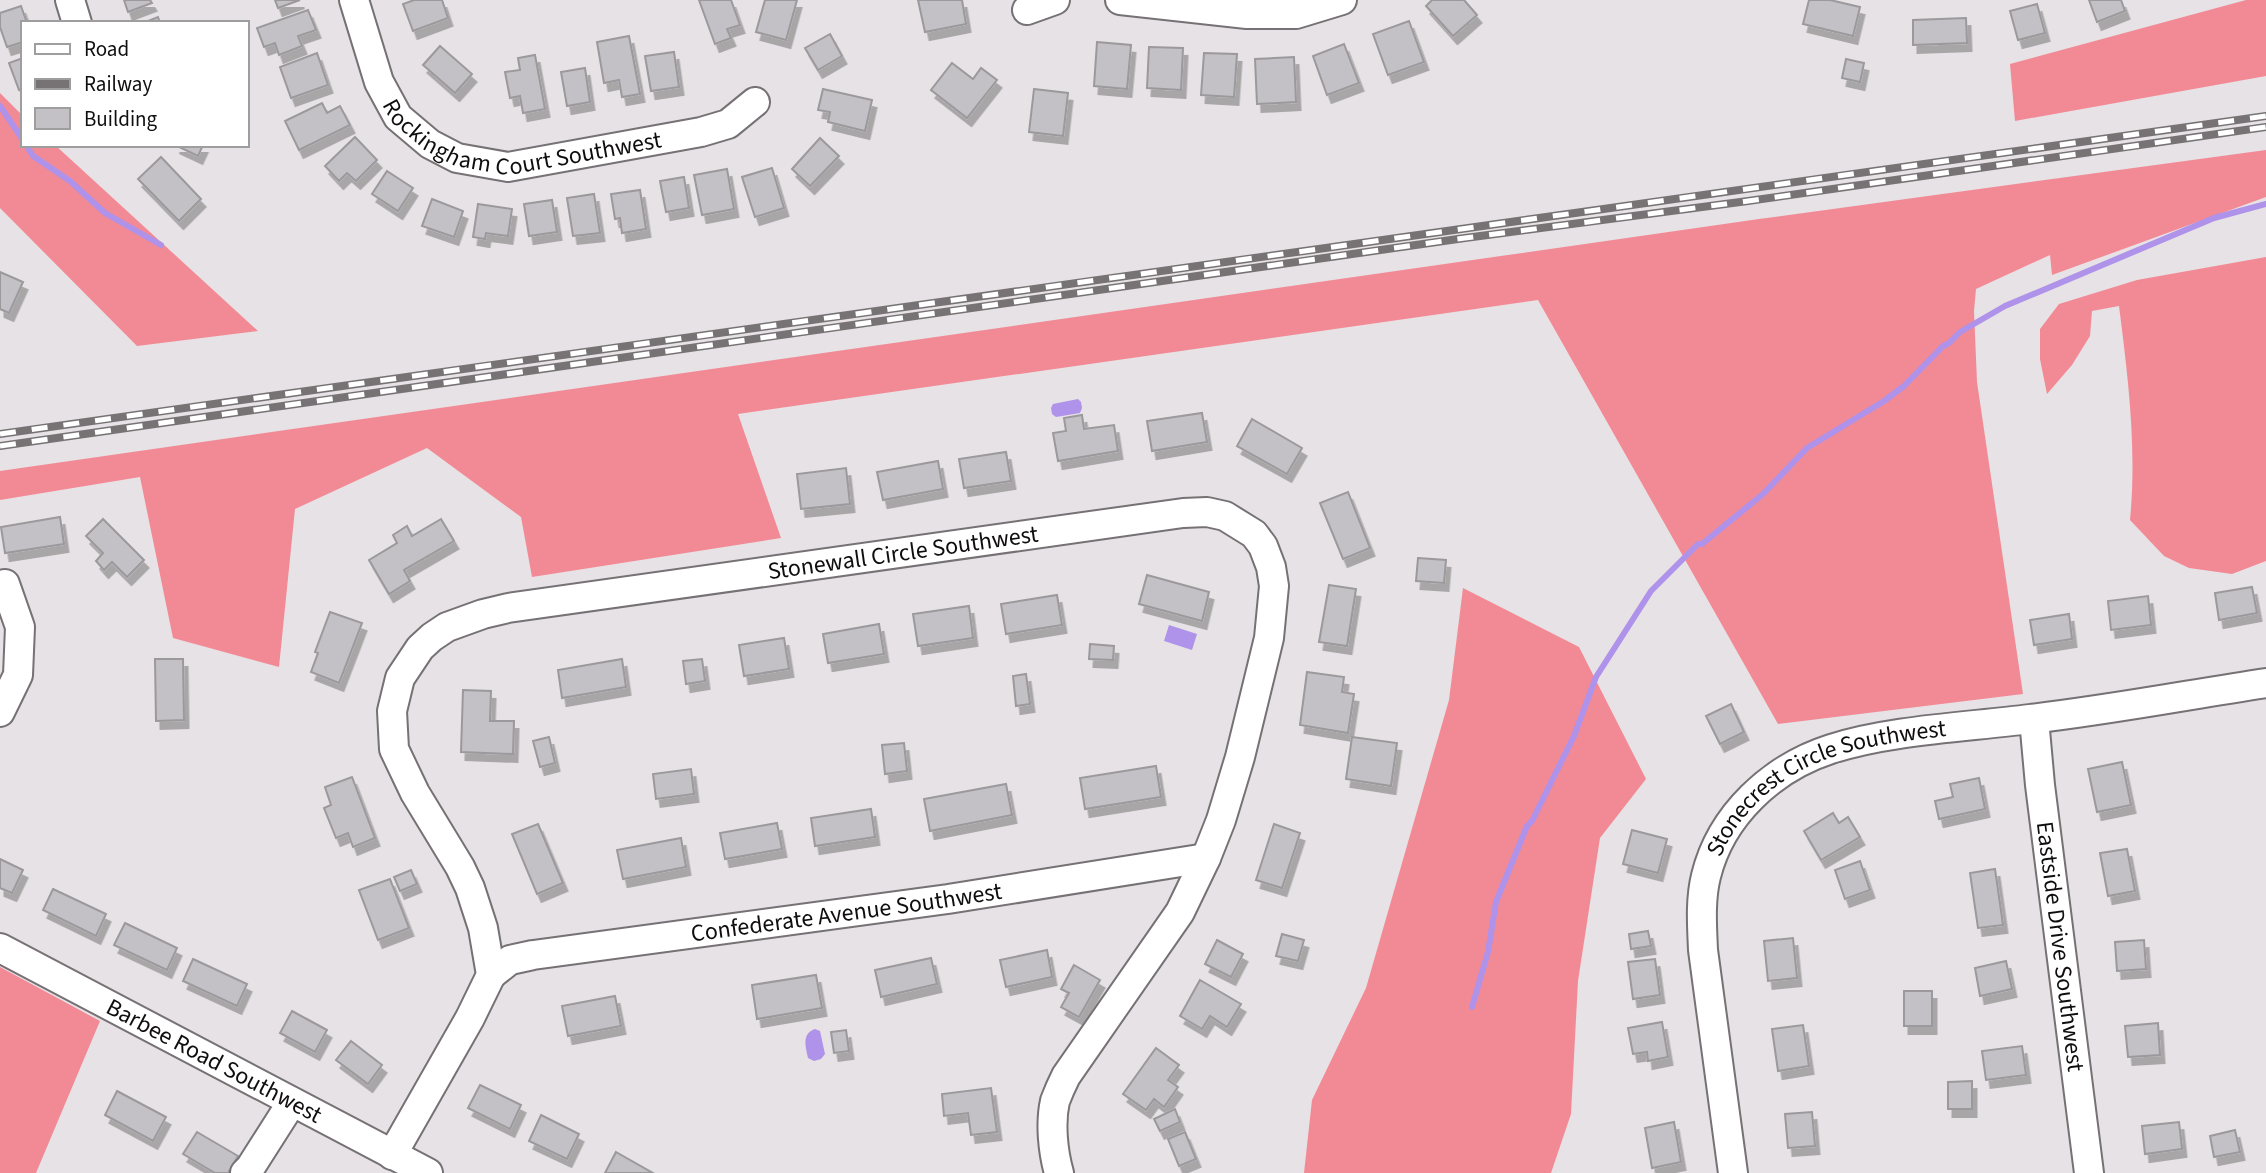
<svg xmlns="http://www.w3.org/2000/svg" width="2266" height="1173" font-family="'Source Sans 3',sans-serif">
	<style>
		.forest { fill: #f28a96 }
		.water { fill: #af92e9 }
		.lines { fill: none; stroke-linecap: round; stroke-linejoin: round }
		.stream { stroke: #af92e9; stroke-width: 6 }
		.building { fill: #c4c1c6; stroke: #9c999d; stroke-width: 2; filter: url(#shadow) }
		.minor-casing { stroke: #767174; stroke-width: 32 }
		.minor { stroke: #fff; stroke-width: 28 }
		.rail-casing { stroke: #777375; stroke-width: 8 }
		.rail { stroke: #fff; stroke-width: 5; stroke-dasharray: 16; stroke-linecap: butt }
		.labels { text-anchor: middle; stroke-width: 5; stroke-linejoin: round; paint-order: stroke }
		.street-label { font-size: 24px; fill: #0f0d0e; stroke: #fff }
	</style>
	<defs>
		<filter id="shadow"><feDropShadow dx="4.5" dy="8" stdDeviation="0" flood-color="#0004"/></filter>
	</defs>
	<rect width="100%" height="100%" fill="#e7e2e5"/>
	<g class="forest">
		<path d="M2246,0H2266V76L2015,121L2010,64Z"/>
		<path d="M0,93L23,116V145H55L258,331L137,346L0,208Z"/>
		<path d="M2266,150V197L2052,275L2050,255L1976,289L1974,311L1977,382L2023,694L1778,724L1538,300L738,414L781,538L532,577L521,517L427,448L295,509L279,667L173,638L140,477L0,500V471L1759,219Z"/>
		<path d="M2266,257V561L2232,574L2189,568L2164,556L2130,520C2137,448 2128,377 2119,306L2092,311L2090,336L2072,365L2047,394L2040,359V329L2059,304L2137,280Z"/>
		<path d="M1463,588L1579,647L1646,779L1600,838L1578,981L1571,1114L1551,1173H1304L1312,1100L1366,988L1449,700Z"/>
		<path d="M0,967L100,1021L36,1173H0Z"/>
	</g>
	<g class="water">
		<path d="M1078,399L1081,402L1082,408L1080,413L1056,417L1052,414L1051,408L1053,404Z"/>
		<path d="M1169,625L1197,634L1192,650L1164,641Z"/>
		<path d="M815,1029L820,1031L825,1054L821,1059L814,1061L808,1058C806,1047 801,1034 815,1029Z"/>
	</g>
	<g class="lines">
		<g class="stream">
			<path d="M0,106L23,140"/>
			<path d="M26,145L33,156L70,181L105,213L161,245"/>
			<path d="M1472,1007L1488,952L1496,902L1527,826L1532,821L1574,736L1596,677L1651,591L1698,544H1702L1763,494L1807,448L1884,401L1904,386L1943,346L1949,343L1960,332L2005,306L2214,218L2266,204"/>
		</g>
	</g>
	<g class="building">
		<path d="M124,0H150L152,3L128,12Z"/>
		<path d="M275,0H300L278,8Z"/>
		<path d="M414,0H442L448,18L413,31L403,4Z"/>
		<path d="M699,0H731L740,25L727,29L731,38L715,44Z"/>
		<path d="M765,0H797L786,40L756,32Z"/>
		<path d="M918,0H962L966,24L925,32Z"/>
		<path d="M1432,0H1464L1477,15L1453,36L1426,6Z"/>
		<path d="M1809,0H1830L1860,7L1853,36L1803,24Z"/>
		<path d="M2089,0H2121L2125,11L2097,22Z"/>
		<path d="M2037,4L2045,33L2018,40L2010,11Z"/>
		<path d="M21,6L27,23H23V42L7,47L0,27V13Z"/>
		<path d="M308,10L316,30L298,36L302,46L279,55L275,43L264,47L257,28Z"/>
		<path d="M158,17L160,23H143Z"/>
		<path d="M1966,18L1967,43L1913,45V20Z"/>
		<path d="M1409,21L1424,62L1388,75L1373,34Z"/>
		<path d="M830,34L842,56L818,70L805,48Z"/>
		<path d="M629,36L640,94L622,97L619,80L604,83L597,42Z"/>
		<path d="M1097,42L1131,45L1127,89L1094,86Z"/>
		<path d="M1344,44L1359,83L1327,95L1313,56Z"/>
		<path d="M440,46L472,74L455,93L423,65Z"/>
		<path d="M1149,47L1183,48L1181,90L1147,88Z"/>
		<path d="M674,52L679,87L651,91L645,56Z"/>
		<path d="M317,53L328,85L291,98L280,67Z"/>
		<path d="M1204,53L1237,54L1234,97L1201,95Z"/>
		<path d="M535,55L545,109L523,113L520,96L510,98L505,72L520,70L518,58Z"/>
		<path d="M1294,57L1296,102L1257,104L1255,59Z"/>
		<path d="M23,58V89L19,90L9,63Z"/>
		<path d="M1846,59L1864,63L1860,82L1842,78Z"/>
		<path d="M952,63L973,79L981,68L997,80L967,118L931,90Z"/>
		<path d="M585,68L590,102L567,106L561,72Z"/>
		<path d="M823,89L872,100L865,131L828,122L830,112L818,110Z"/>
		<path d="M1034,89L1068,93L1063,136L1029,132Z"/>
		<path d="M322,103L327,113L340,106L350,125L299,150L285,121Z"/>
		<path d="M355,137L377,160L356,181L347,173L339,181L325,166Z"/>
		<path d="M820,138L839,156L810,186L792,169Z"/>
		<path d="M175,145H203L198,156Z"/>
		<path d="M161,157L201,199L179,221L138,179Z"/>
		<path d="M772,168L784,208L755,217L742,177Z"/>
		<path d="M727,169L734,209L702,215L694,175Z"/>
		<path d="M387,171L413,188L398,211L372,194Z"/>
		<path d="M684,177L689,208L666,212L660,181Z"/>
		<path d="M640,190L646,229L622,233L620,218L615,219L611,194Z"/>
		<path d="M594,194L600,233L573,236L567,198Z"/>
		<path d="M432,199L463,211L454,237L422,226Z"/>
		<path d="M552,200L557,232L529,236L524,204Z"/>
		<path d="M478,204L512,209L508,236L486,233L485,239L473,237Z"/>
		<path d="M0,272L23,282L9,313L0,309Z"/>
		<path d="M1202,413L1207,442L1152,451L1147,421Z"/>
		<path d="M1082,415L1084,429L1114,425L1118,451L1058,461L1053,433L1066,431L1064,418Z"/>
		<path d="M1252,419L1302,448L1287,474L1237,446Z"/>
		<path d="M1006,452L1011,481L964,488L959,459Z"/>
		<path d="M938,461L943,489L883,500L877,472Z"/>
		<path d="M846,468L850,504L801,509L797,474Z"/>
		<path d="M1348,492L1370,548L1343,559L1320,503Z"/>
		<path d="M60,517L64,544L5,553L1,527Z"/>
		<path d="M103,519L144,560L127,577L112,562L104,570L96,561L103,553L86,536Z"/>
		<path d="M441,519L454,541L404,570L410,581L389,594L369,560L397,543L393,535L407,526L412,536Z"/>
		<path d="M1418,558L1446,560L1444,583L1416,581Z"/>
		<path d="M1147,575L1209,592L1202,621L1139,604Z"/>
		<path d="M1329,585L1356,589L1347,646L1319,642Z"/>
		<path d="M2252,587L2257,613L2219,620L2215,593Z"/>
		<path d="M1057,595L1062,625L1006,634L1001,604Z"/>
		<path d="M2148,596L2151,625L2111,630L2108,601Z"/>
		<path d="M969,606L973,638L918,646L913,614Z"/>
		<path d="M330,612L362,623L339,683L311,672L318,653L315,652Z"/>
		<path d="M2069,614L2072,639L2034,645L2030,620Z"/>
		<path d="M879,624L884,654L828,663L823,634Z"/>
		<path d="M784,638L789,669L744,676L739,645Z"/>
		<path d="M1090,644L1114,646L1113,660L1089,659Z"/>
		<path d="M155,659H183L184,720L156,721Z"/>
		<path d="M622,659L626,687L562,698L558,670Z"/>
		<path d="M702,659L705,681L686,684L683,661Z"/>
		<path d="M1307,672L1344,677L1342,692L1354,694L1348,733L1300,725Z"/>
		<path d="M1026,674L1030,704L1016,706L1013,676Z"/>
		<path d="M463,690L491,691L490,721H514L513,754L461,752Z"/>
		<path d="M1731,704L1744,732L1720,744L1706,716Z"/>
		<path d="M549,737L555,763L540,767L533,741Z"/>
		<path d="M1352,737L1397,743L1391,786L1346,779Z"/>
		<path d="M904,743L907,771L885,774L882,745Z"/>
		<path d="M2122,762L2131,805L2097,812L2088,769Z"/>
		<path d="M1156,766L1161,797L1085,809L1080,778Z"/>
		<path d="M691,769L694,794L656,799L653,774Z"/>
		<path d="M352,777L375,838L353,847L348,833L336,838L324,808L331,805L325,787Z"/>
		<path d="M1979,778L1985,809L1939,819L1935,801L1953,797L1950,784Z"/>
		<path d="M1006,784L1012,815L930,831L924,799Z"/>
		<path d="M871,809L875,837L815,846L811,818Z"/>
		<path d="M1833,813L1839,823L1848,817L1860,837L1821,860L1804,831Z"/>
		<path d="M777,823L782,849L725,859L720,833Z"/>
		<path d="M538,824L563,883L537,894L512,834Z"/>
		<path d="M1274,824L1300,833L1282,888L1256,880Z"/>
		<path d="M1632,830L1667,839L1658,873L1623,864Z"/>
		<path d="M681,838L686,867L623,879L617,850Z"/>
		<path d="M2127,849L2135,891L2108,896L2100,853Z"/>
		<path d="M0,859L23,870L12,893L0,888Z"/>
		<path d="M1860,861L1870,890L1845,899L1835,870Z"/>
		<path d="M1995,869L2003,925L1978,928L1970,873Z"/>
		<path d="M411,870L417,884L400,891L394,877Z"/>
		<path d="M390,879L409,928L378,940L359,890Z"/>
		<path d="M53,889L106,914L96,936L43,910Z"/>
		<path d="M125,923L177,948L167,970L114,945Z"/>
		<path d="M1648,931L1651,946L1631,949L1629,934Z"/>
		<path d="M1282,934L1304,940L1298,961L1276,956Z"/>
		<path d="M1793,938L1797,978L1768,981L1764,941Z"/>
		<path d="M1217,940L1243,954L1231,977L1205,964Z"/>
		<path d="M2144,940L2146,969L2117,971L2115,942Z"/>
		<path d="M1047,950L1052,977L1006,987L1000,960Z"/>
		<path d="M931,958L937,984L881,997L875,970Z"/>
		<path d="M193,959L247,984L237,1006L183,981Z"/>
		<path d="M1655,959L1660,995L1633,999L1628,962Z"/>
		<path d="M2006,961L2012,989L1980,996L1975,968Z"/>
		<path d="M1074,965L1100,980L1079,1017L1061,1007L1069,993L1061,989Z"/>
		<path d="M816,975L822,1008L757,1019L752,985Z"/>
		<path d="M1200,980L1241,1004L1227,1027L1210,1016L1202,1029L1180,1016Z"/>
		<rect x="1904" y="991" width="28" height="35"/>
		<path d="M615,996L621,1026L568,1036L562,1006Z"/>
		<path d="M292,1011L327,1030L315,1052L280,1033Z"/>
		<path d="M1662,1022L1668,1057L1648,1061L1647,1052L1633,1054L1628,1028Z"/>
		<path d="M2158,1023L2160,1055L2128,1057L2125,1026Z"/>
		<path d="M1803,1025L1809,1066L1778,1071L1772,1029Z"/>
		<path d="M846,1030L849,1051L834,1053L831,1032Z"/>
		<path d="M351,1041L382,1065L368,1084L336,1060Z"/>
		<path d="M2022,1046L2026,1075L1986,1080L1982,1051Z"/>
		<path d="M1156,1048L1179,1065L1168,1080L1178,1087L1164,1107L1154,1099L1146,1110L1123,1094Z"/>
		<path d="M1972,1081V1109H1948V1082Z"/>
		<path d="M480,1085L521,1105L510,1129L468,1108Z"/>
		<path d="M991,1088L997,1132L971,1135L968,1113L944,1116L942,1094Z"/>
		<path d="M117,1091L166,1117L153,1141L105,1115Z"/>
		<path d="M1175,1109L1180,1122L1160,1131L1154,1119Z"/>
		<path d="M1812,1112L1815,1146L1788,1148L1785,1114Z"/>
		<path d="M541,1115L579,1134L567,1159L529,1141Z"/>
		<path d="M1674,1122L1681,1162L1652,1168L1645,1128Z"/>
		<path d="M2179,1122L2182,1149L2145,1154L2142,1126Z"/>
		<path d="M2235,1130L2240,1152L2214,1157L2210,1136Z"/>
		<path d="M197,1132L238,1156L228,1173H215L183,1154Z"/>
		<path d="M1185,1132L1196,1159L1179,1166L1168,1139Z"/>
		<path d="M616,1152L653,1173H605Z"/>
	</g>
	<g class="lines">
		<g class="minor-casing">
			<g id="minor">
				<path d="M70,0L77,23"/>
				<path id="s1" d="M354,0L379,82L398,117L430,144L457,158L508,167L701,132L728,124L755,102"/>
				<path d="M1120,0L1247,14H1296L1342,0"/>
				<path d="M1027,10L1055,0"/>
				<path d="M0,585L5,584L20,627L18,675L0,712"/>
				<path id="s2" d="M2034,719L2040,785L2089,1173"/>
				<path id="s3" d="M0,948L428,1173"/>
				<path id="s4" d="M491,975L510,960L533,955L948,899L1206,858"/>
				<path id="s5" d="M392,1155L470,1018L491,975L483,928L470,888L460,867L415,793L394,749L392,711L400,678L420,648L432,637L447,627L483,614L508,608L1183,513L1207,512L1225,516L1254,534L1263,546L1271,567L1274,586L1269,638L1240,757L1221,820L1206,858L1180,912L1066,1076C1062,1084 1058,1093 1055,1101C1050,1123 1053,1152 1059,1173"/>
				<path d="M245,1173L250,1168L292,1102"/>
				<path id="s6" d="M1733,1173L1703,950C1702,926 1700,900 1706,876C1721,815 1772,768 1831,749C1889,730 1968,727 2030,719C2109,710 2187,695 2266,683"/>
			</g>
		</g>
		<use href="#minor" class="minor"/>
		<g class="rail-casing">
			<g id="rail">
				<path d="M0,434L2266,116"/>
				<path d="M0,446L1465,238L1748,201L2266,127"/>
			</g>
		</g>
		<use href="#rail" class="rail"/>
	</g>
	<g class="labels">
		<g class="street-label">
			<text dy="8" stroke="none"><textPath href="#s1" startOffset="256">Rockingham Court Southwest</textPath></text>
			<text dy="8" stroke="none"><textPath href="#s5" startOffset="1059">Stonewall Circle Southwest</textPath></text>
			<text dy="8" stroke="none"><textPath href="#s6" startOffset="462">Stonecrest Circle Southwest</textPath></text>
			<text dy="8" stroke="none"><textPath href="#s4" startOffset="364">Confederate Avenue Southwest</textPath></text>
			<text dy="8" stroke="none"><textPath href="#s2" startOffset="229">Eastside Drive Southwest</textPath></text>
			<text dy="8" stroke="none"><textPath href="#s3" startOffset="242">Barbee Road Southwest</textPath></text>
		</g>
	</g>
	<rect x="21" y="21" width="228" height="126" fill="#ffffff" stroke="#9f9e9f" stroke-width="2"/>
	<rect x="35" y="44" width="35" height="10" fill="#ffffff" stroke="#9f9e9f" stroke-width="2"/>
	<text x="84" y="56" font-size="21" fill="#0f0d0e">Road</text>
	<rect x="35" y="79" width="35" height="10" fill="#777375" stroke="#9f9e9f" stroke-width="2"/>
	<text x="84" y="91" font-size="21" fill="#0f0d0e">Railway</text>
	<rect x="35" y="108" width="35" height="21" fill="#c4c1c6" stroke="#9f9e9f" stroke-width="2"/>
	<text x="84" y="126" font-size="21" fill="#0f0d0e">Building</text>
</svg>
